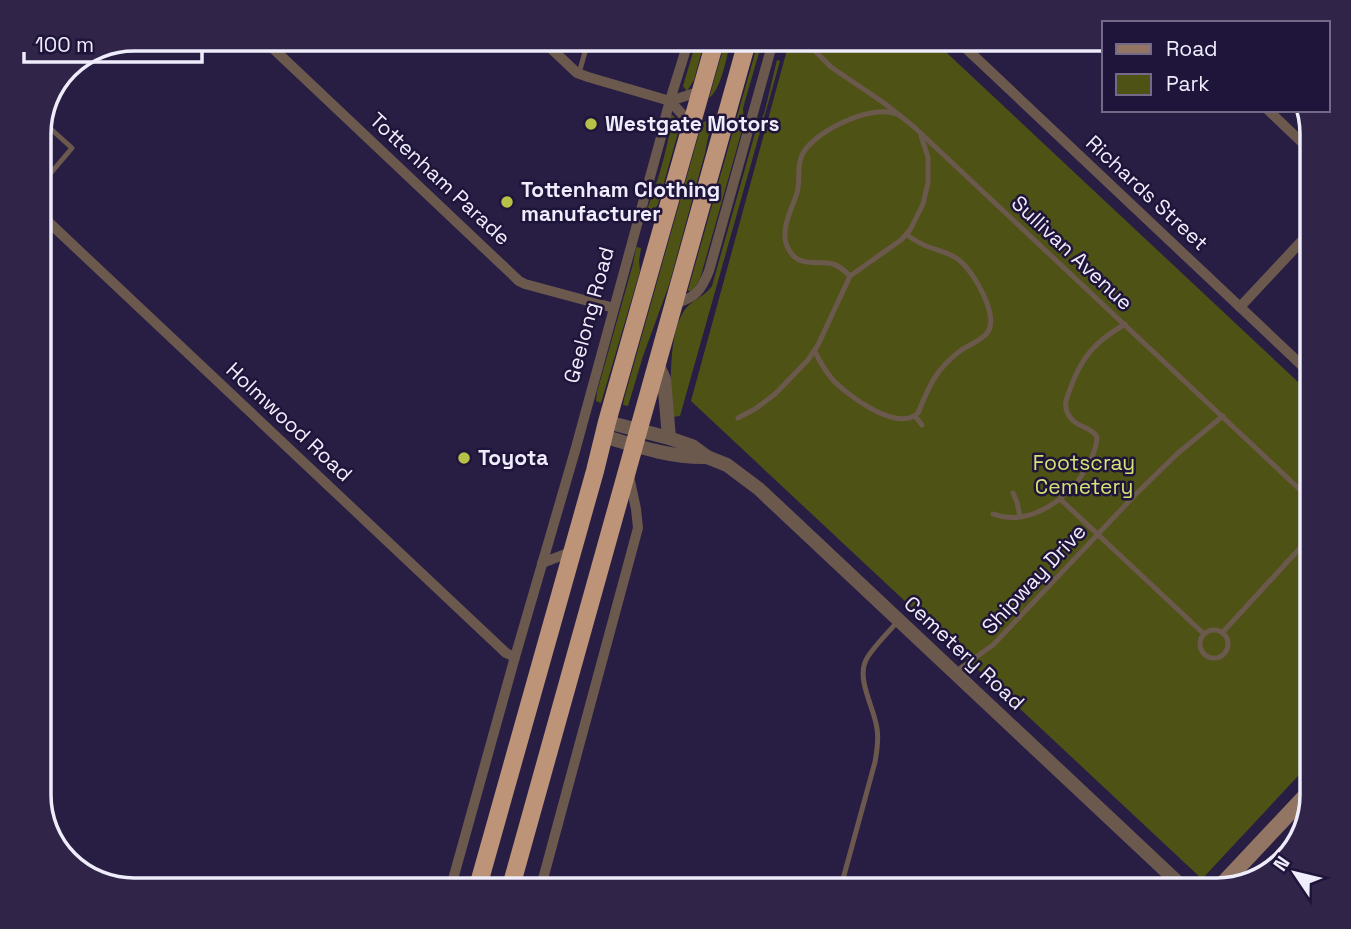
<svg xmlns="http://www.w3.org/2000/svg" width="1351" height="929" font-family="'Space Grotesk',sans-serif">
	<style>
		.green { fill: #4e5315 }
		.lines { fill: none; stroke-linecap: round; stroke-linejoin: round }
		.service { stroke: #6b594d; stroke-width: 5 }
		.minor { stroke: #6b594d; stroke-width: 10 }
		.tertiary { stroke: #6b594d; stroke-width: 14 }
		.secondary { stroke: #927562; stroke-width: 16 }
		.trunk { stroke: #be9479; stroke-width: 18 }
		.poi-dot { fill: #b7c148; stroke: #1f1439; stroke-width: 2.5 }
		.labels { text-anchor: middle; stroke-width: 5; stroke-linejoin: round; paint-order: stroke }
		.poi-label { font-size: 21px; font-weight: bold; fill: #efecfc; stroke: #1f1439; text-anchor: start }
		.street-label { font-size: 21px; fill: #efecfc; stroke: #1f1439 }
		.park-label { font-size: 21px; fill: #d6e177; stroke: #1f1439 }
		.rim { fill: none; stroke: #efecfc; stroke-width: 3.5 }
	</style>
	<rect width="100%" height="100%" fill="#281e44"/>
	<g class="green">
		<path d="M697,39H705L694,80L687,91L683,86Z"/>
		<path d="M726,39H731C727,54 722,89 709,98Z"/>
		<path d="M759,39H763L743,108L744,123L700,279L691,293L688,290Z"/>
		<path d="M790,39H932L1312,395V761L1202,879L691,401Z"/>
		<path d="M777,60L780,61L680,416L672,417C671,388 667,330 687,307C694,299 705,296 712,286L757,126L764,114Z"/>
		<path d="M671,114L677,119L679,129L658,204L647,222L642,221C654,194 663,164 669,136C671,128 669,122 671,114Z"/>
		<path d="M706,121L711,123L705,153L669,285L643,356L628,406L623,405L624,399L702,123Z"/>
		<path d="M636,247L641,248L639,261L640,271L601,403L596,401L597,392L633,264Z"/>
	</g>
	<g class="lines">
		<g class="service">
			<path d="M802,38L831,67L884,103L913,126L1312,501"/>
			<path d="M579,73L589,38"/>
			<path d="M39,187L72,148L42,121"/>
			<path d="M850,276C845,271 840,266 833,264C817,260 799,268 789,250C778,232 792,209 797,193C801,180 796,167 802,155C814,131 871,104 896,114"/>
			<path d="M815,351C819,361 825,370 832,379C847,395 897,433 918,413C929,386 936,369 960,351C968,345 981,341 987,333C1000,317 974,272 960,261C950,252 938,251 926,246C919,243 913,239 907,235"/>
			<path d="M915,416L922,425"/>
			<path d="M738,418L755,409L775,394L808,360L818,345L850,276L901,240L910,230L923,204L928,183V157L921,136"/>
			<path d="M1013,493L1017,502L1020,516"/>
			<path d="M1060,499L1204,634"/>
			<path d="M993,514C1031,528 1073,496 1089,463C1093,455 1097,446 1097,437C1090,425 1076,429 1068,414C1063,405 1067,398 1070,389C1082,356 1095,342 1125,324"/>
			<circle cx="1214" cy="644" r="14"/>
			<path d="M1222,633L1312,535"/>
			<path d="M955,672L993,645L1135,495L1178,453L1223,416"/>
			<path d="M840,890L875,762C877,751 879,740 877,729C875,709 856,680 866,660C872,648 888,633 897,622"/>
		</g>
		<g class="minor">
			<path d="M262,38L519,281L525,284L614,308"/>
			<path d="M540,38L577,73L588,77L670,101L692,125"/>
			<path d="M955,38L1312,375"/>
			<path d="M670,101L701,91"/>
			<path d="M1268,110L1312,152"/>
			<path d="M39,213L506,653L515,657"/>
			<path d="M674,304C695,298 701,291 709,271L774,38"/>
			<path d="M1240,307L1312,230"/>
			<path d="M542,563L571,552"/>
			<path d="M450,890L515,657L575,451L661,137C667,103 680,72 689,38"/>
			<path d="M540,890L638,528L636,509L629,476"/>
		</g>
		<g class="tertiary">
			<path d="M657,364L664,379L669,438"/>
			<path d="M607,422L669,438L692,446L707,457L727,465L759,489L1186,890"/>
			<path d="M603,436C636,446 672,458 707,457"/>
		</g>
		<path class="secondary" d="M1217,890L1312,789"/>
		<g class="trunk">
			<path d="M477,890L595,471L607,422L716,38"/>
			<path d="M510,890L748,38"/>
		</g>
	</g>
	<g class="poi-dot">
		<circle cx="591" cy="124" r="7"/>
		<circle cx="507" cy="202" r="7"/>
		<circle cx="464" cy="458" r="7"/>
	</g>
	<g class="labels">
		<g class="poi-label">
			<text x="605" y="131">Westgate Motors</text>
			<text x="521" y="197">Tottenham Clothing<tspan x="521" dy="24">manufacturer</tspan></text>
			<text x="478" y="465">Toyota</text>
		</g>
		<g class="street-label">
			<text transform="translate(440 179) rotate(43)" y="7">Tottenham Parade</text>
			<text transform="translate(1147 193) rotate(43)" y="7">Richards Street</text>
			<text transform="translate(1072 253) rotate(43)" y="7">Sullivan Avenue</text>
			<text transform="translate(589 315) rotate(-75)" y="7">Geelong Road</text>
			<text transform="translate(289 422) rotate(43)" y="7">Holmwood Road</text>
			<text transform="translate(1034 579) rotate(-47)" y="7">Shipway Drive</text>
			<text transform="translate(964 653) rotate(43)" y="7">Cemetery Road</text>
		</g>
		<g class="park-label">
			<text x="1084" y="470">Footscray<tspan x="1084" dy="24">Cemetery</tspan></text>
		</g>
	</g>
	<path d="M0 0H1351V929H0ZM134 51H1217A83 83 0 0 1 1300 134V795A83 83 0 0 1 1217 878H134A83 83 0 0 1 51 795V134A83 83 0 0 1 134 51Z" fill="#302549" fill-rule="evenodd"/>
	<path class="rim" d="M134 51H1217A83 83 0 0 1 1300 134V795A83 83 0 0 1 1217 878H134A83 83 0 0 1 51 795V134A83 83 0 0 1 134 51Z"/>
	<rect x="1102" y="21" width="228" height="91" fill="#1f1439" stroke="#726a87" stroke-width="2"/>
	<rect x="1116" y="44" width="35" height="10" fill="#927562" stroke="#726a87" stroke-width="2"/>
	<text x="1166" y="56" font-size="21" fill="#efecfc">Road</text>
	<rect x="1116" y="74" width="35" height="21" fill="#4e5315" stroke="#726a87" stroke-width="2"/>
	<text x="1166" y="91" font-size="21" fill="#efecfc">Park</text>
	<g transform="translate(1295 873) rotate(305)" stroke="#1f1439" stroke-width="5" paint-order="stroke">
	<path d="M0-5L12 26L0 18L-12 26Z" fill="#efecfc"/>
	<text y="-10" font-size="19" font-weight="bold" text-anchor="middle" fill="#efecfc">N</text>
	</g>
	<path d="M24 52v10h178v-10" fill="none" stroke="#efecfc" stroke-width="3.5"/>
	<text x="35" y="52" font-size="21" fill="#efecfc" stroke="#1f1439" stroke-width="5" paint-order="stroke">100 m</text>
</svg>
